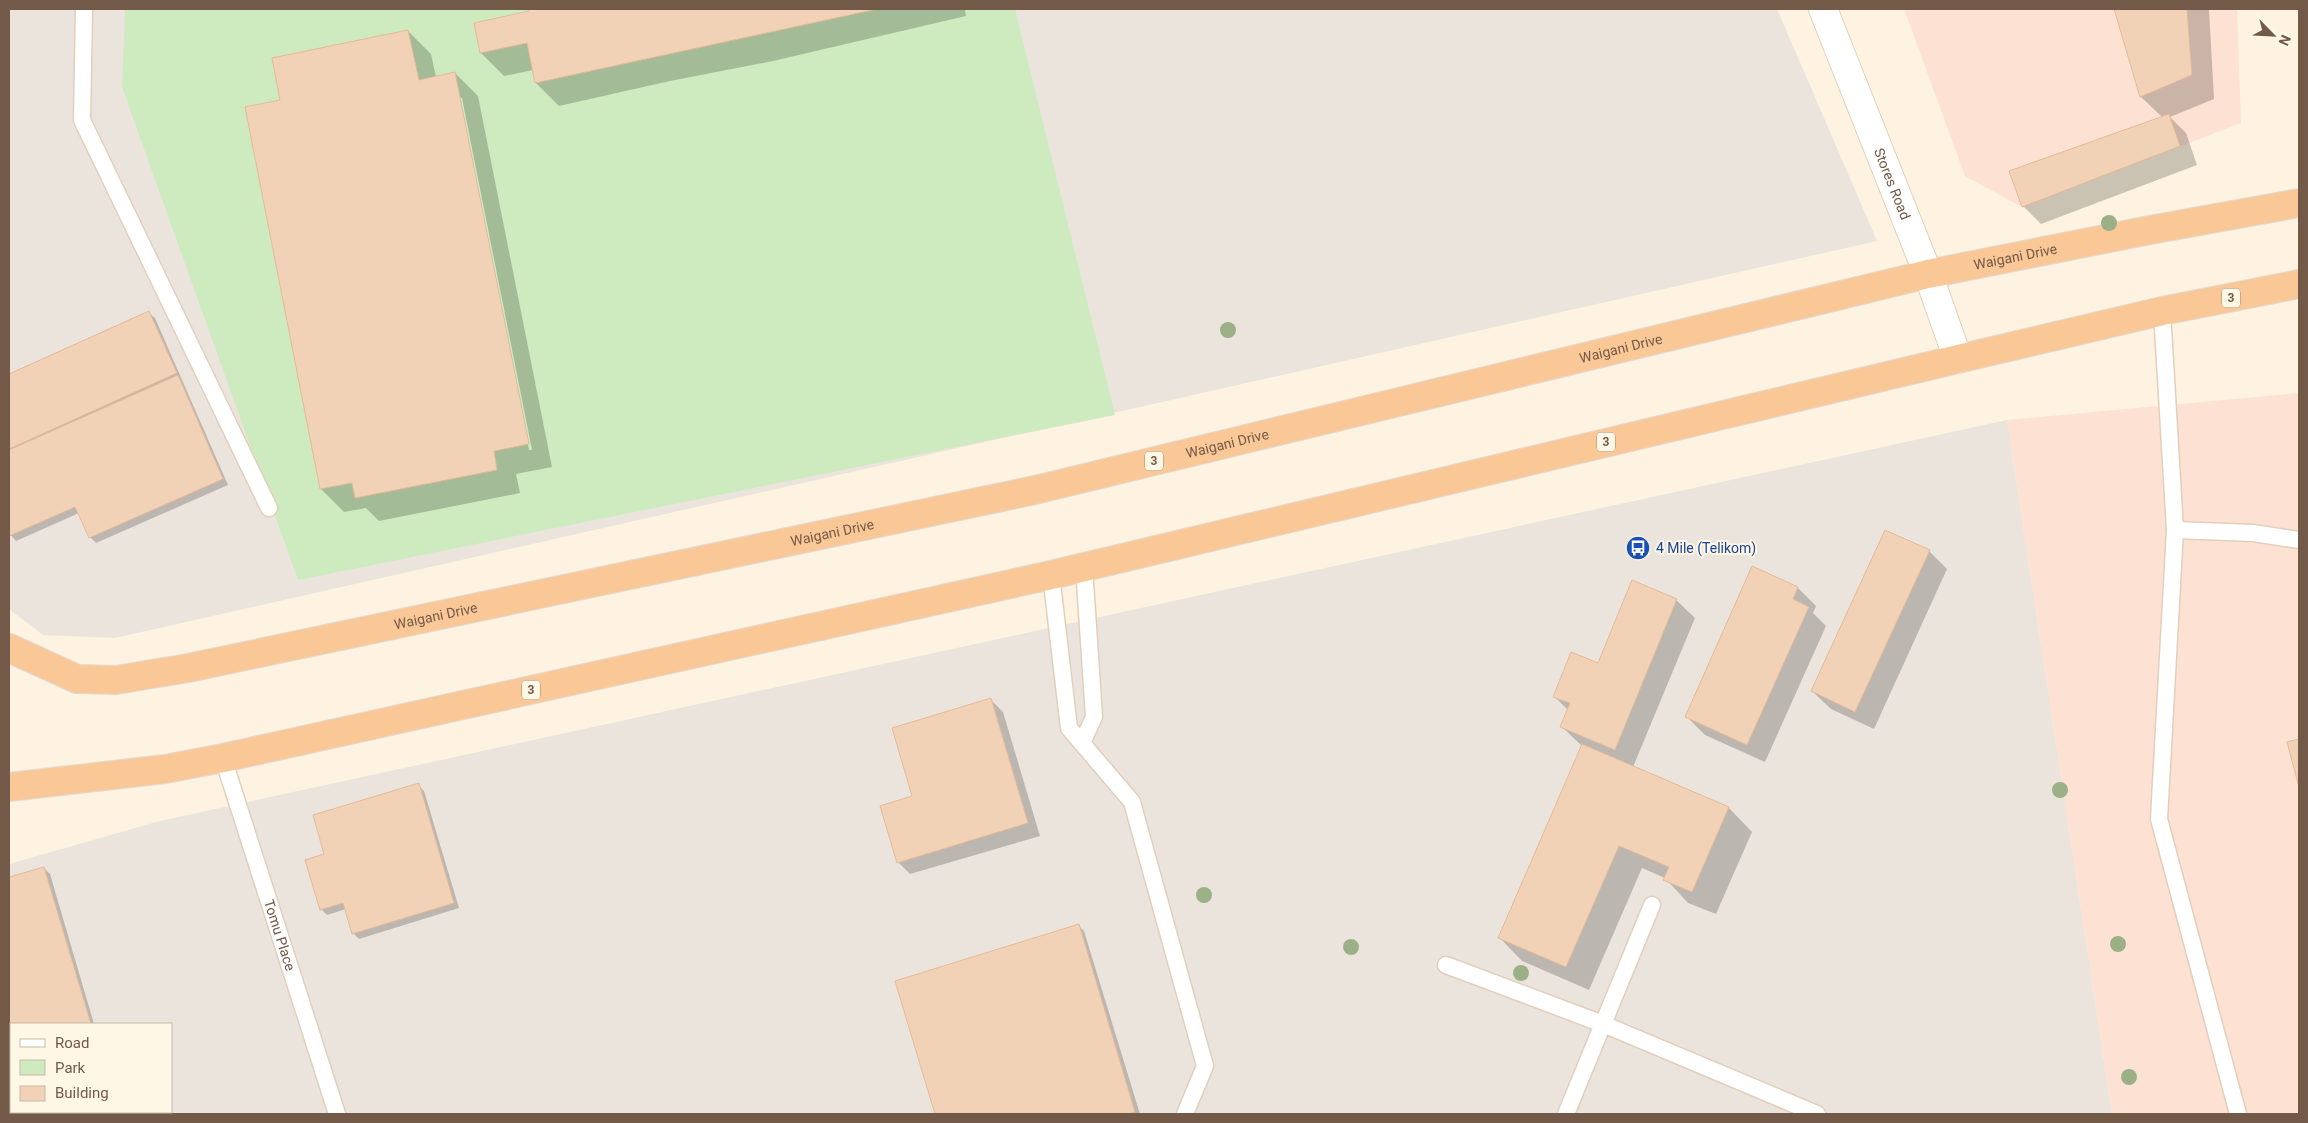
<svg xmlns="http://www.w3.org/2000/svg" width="2308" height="1123" font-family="Roboto,sans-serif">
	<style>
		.commercial { fill: #fde2d3 }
		.industrial { fill: #ebe4dc; fill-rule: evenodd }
		.green { fill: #ceeabf }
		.shadow { fill: #0003; fill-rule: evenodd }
		.building { fill: #f2d2b7; stroke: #e5b997 }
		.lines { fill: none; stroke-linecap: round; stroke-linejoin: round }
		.service-casing { stroke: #e1cfbc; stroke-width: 19 }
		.minor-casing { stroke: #e1cfbc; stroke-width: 30 }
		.trunk-casing { stroke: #e0dad7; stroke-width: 30 }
		.service { stroke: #fff; stroke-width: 16 }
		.minor { stroke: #fff; stroke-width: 28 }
		.trunk { stroke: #fac896; stroke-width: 28 }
		.tree { fill: #9cb087 }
		.labels { text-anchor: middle; stroke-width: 4; stroke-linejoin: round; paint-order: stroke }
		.shield { fill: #fff7e6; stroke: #9d8877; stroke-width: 1 }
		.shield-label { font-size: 12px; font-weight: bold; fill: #735947 }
		.street-label { font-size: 14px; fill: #735947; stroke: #fff7e6 }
		.transit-label { font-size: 14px; fill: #164399; stroke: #fff7e6; text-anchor: start }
	</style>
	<rect width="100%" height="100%" fill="#fdf3e0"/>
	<g class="commercial">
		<path d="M1904,9H2237L2241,123L2022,207L1965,176Z"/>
		<path d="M2299,393V1114H2112L2007,420Z"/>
	</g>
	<g class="industrial">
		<path d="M9,9H1777L1877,241L115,638L43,635L9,609Z"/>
		<path d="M2007,420L2112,1114H9V864L160,821ZM11,1024H171V1112H11Z"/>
	</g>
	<path class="green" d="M125,9H1015L1115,415L298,580L122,87Z"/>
	<g class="shadow">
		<path d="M530,9H965L966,16L773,61L670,81L559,106L536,83L533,70L504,76L481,53L531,12Z"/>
		<path d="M2115,9H2209L2214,99L2170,117L2186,133L2197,165L2041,224L2023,206L2162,117L2141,97Z"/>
		<path d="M408,31L431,54L436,77L455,73L478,96L552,467L516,474L520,493L379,521L366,508L344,512L321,489L282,101ZM459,98H462L532,450H529Z"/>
		<path d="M149,313L155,318L228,485L96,543L90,537L79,513L16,541L9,533V376Z"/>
		<path d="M1929,551L1947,569L1874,729L1831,709L1812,691Z"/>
		<path d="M1753,568L1798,588L1816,606L1813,613L1826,626L1765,762L1705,735L1687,717Z"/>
		<path d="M1676,600L1695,618L1633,767L1729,808L1752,832L1716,914L1688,903L1665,878L1642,868L1589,990L1522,961L1499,937L1582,746L1562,727L1569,711L1554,696L1599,664Z"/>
		<path d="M991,700L1003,712L1040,836L910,874L898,862L914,797Z"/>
		<path d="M418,785L424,791L459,908L359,939L353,933L346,909L327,915L321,909Z"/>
		<path d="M44,868L50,874L94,1024H11V1112H139L140,1114H9V879Z"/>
		<path d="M1078,925L1084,931L1140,1114H937L896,982Z"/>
	</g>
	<g class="building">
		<path d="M529,9H877L535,83L527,43L480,53L474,23L529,11Z"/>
		<path d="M2114,9H2187L2192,75L2140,97Z"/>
		<path d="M408,30L419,80L455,72L529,444L494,451L497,470L355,498L352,483L320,489L245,107L280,100L272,58Z"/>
		<path d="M2169,114L2180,146L2022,207L2009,171Z"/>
		<path d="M149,311L177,373L9,449V374Z"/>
		<path d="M178,375L223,479L89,538L75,507L9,536V450Z"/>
		<path d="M1885,530L1930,550L1855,712L1811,691Z"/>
		<path d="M1752,566L1798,587L1793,599L1809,607L1747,745L1685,717Z"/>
		<path d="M1632,580L1677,599L1615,750L1560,727L1570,703L1553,697L1571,652L1598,663Z"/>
		<path d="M991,698L1028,823L897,863L880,806L912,796L892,728Z"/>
		<path d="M2299,739V787L2287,742Z"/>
		<path d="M1582,744L1729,807L1692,892L1663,880L1669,867L1619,846L1566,967L1498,938Z"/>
		<path d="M419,783L454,903L352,934L343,903L320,910L305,860L324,854L313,815Z"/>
		<path d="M44,867L91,1024H11V1095H9V877Z"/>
		<path d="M1079,924L1135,1112L1128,1114H935L895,981Z"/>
		<path d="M11,1100V1112H136L137,1114H9V1101Z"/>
	</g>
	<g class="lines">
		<g class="service-casing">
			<g id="service">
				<path d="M84,9L82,120L269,508"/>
				<path d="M2162,311L2175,530L2159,819L2238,1114"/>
				<path d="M2175,530L2253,533L2299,540"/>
				<path d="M1051,575L1069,728L1132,802L1205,1066L1185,1114"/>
				<path d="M1082,743L1094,717L1084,567"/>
				<path id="s1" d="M223,758L337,1114"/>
				<path d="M1446,965L1603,1024L1817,1114"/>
				<path d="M1566,1114L1652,905"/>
			</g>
		</g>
		<g class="minor-casing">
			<g id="minor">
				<path id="s2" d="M1823,9L1928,274L1958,359"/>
			</g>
		</g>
		<g class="trunk-casing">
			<g id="trunk">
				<path id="s3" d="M9,648L77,679L116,680L188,668L1035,490L1928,274L2150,230L2299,203"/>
				<path d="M9,787L165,769L223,758L1051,575L1958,359L2162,311L2299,284"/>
			</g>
		</g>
		<use href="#service" class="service"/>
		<use href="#minor" class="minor"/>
		<use href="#trunk" class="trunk"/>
	</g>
	<g class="tree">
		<circle cx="2109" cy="223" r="8"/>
		<circle cx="1228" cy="330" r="8"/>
		<circle cx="2060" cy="790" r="8"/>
		<circle cx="1204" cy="895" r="8"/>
		<circle cx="2118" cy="944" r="8"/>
		<circle cx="1351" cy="947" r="8"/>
		<circle cx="1521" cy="973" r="8"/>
		<circle cx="2129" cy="1077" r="8"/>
	</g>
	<defs>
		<g id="bus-disc" transform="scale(1.25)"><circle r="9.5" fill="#1a4fb4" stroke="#fff7e6"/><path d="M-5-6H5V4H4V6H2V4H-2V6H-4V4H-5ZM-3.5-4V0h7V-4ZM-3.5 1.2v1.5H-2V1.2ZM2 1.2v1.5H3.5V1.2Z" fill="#fff"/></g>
	</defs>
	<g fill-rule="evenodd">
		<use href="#bus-disc" x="1638" y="548"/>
	</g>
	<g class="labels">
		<g class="shield">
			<rect x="2222" y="288.5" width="18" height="19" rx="4"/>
			<rect x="1597" y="432.5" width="18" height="19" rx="4"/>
			<rect x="1145" y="451.5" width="18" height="19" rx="4"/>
			<rect x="522" y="680.5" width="18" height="19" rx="4"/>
		</g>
		<g class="shield-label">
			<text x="2231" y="302">3</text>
			<text x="1606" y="446">3</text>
			<text x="1154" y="465">3</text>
			<text x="531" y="694">3</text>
		</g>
		<g class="street-label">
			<text dy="5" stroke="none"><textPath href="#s2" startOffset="188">Stores Road</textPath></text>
			<text dy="5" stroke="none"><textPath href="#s3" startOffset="2060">Waigani Drive</textPath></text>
			<text dy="5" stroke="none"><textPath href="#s3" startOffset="1655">Waigani Drive</textPath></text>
			<text dy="5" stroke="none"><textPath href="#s3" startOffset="1250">Waigani Drive</textPath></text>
			<text dy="5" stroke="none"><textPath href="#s3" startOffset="845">Waigani Drive</textPath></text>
			<text dy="5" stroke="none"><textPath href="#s3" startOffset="440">Waigani Drive</textPath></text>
			<text dy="5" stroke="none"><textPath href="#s1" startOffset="186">Tomu Place</textPath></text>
		</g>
		<g class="transit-label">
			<text x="1656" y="553">4 Mile (Telikom)</text>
		</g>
	</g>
	<rect width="2308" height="1123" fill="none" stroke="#735947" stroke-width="20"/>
	<rect x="10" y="1023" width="162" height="90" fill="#fff7e6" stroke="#c7b8a6"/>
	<rect x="20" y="1039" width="25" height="8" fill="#ffffff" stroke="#c7b8a6"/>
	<text x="55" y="1048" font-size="15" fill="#735947">Road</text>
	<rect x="20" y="1060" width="25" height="15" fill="#ceeabf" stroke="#c7b8a6"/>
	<text x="55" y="1073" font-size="15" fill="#735947">Park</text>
	<rect x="20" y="1086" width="25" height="15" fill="#f2d2b7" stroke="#c7b8a6"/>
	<text x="55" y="1098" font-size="15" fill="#735947">Building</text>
	<g transform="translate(2273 35) rotate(114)" stroke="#fff7e6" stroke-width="4" paint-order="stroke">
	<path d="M0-4L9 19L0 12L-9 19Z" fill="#735947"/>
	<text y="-8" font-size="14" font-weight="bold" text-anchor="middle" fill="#735947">N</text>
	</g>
</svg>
